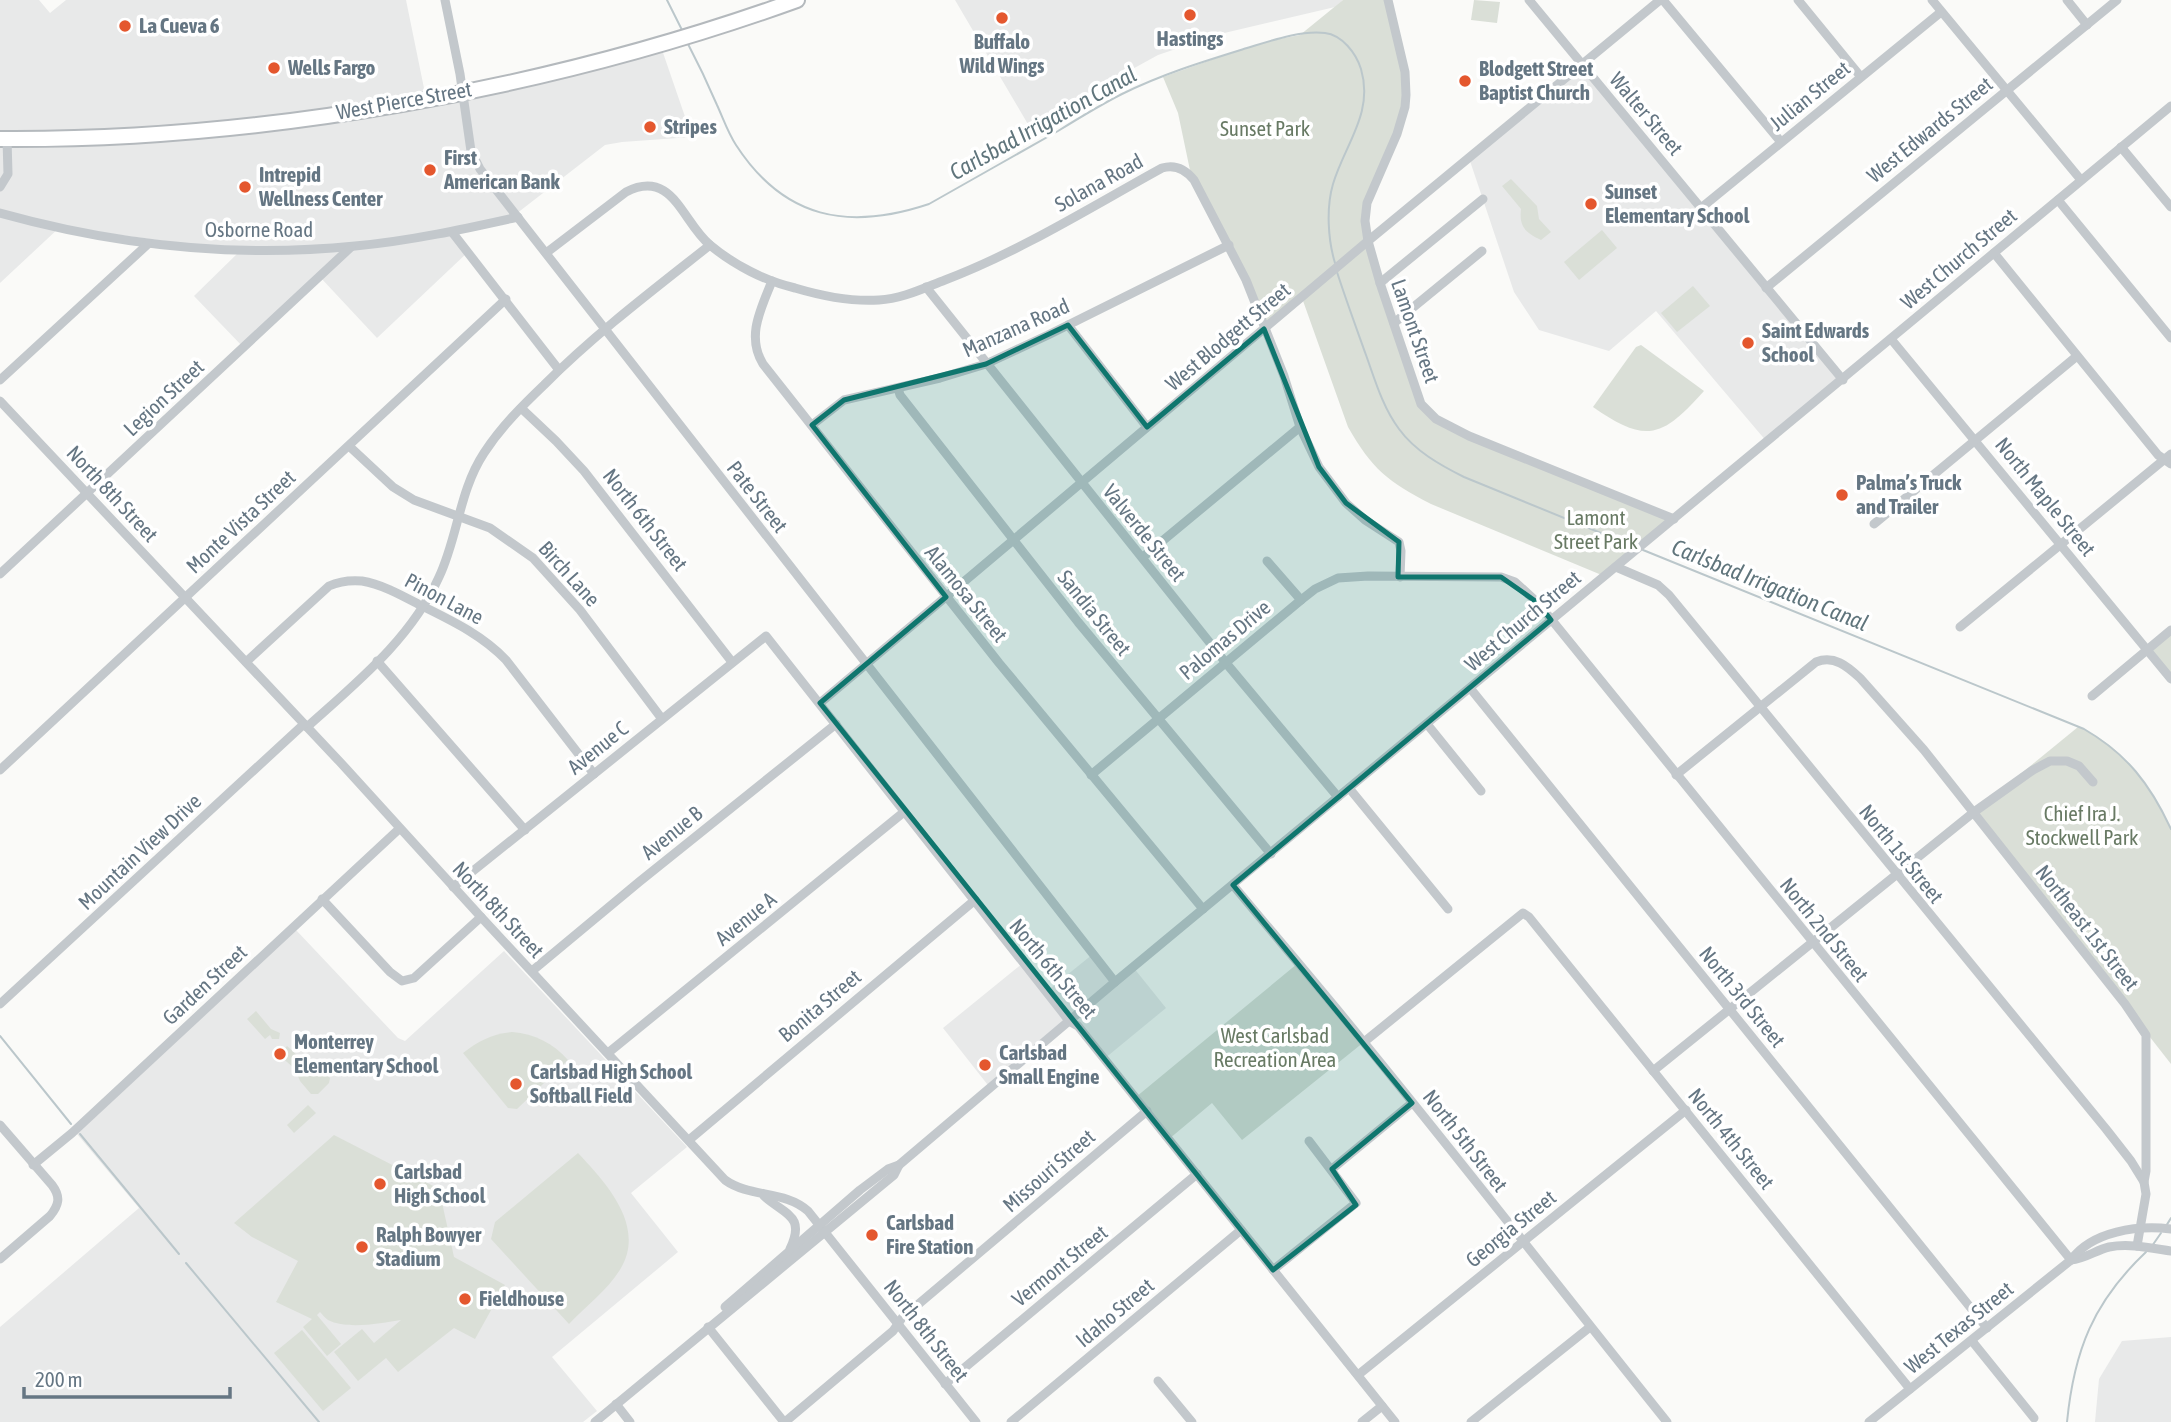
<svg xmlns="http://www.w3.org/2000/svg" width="2171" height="1422" font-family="'Asap Condensed',sans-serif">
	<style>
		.built { fill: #e8e9e9 }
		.green { fill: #dadfd7 }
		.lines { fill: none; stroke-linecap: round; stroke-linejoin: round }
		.stream { stroke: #bbc7cb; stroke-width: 2 }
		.highway-casing { stroke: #b4b9bd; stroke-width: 18 }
		.minor { stroke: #c3c8cc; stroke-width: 9 }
		.highway { stroke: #fff; stroke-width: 14 }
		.marked { fill: #0f766e; fill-opacity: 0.2; stroke: #0f766e; stroke-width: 5; stroke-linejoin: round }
		.poi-dot { fill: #e4572e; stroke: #fff; stroke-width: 2.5 }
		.labels { text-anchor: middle; stroke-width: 7; stroke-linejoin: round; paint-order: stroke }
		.poi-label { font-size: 21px; font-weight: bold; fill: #657683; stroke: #fff; text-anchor: start }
		.street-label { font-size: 21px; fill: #657683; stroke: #fff }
		.park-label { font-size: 21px; fill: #687a64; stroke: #fff }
		.water-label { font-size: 23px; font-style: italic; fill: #60757c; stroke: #fff }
	</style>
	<rect width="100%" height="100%" fill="#fafaf8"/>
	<g class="built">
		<path d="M0,0H39L50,13L66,0H406L426,98L660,44L692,137L622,142L605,145L516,214L453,231L468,252L377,338L320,277L244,348L194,296L240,251L60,227L0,283Z"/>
		<path d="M955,0H1343L1335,7L1220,34L1158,55L1029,126Z"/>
		<path d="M1582,64L1843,380L1767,442L1656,311L1609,351L1539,330L1514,292L1469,158Z"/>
		<path d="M296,930L398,1038L405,1041L504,951L687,1147L631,1193L678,1252L552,1357L597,1411L583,1422H0V1327L139,1208L77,1134Z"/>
		<path d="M1093,954L1115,982L1133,967L1166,1008L1104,1059L1069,1021L991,1089L943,1028L1023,963L1046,992Z"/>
		<path d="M2171,1337V1422H2095L2099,1379L2122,1341Z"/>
	</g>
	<g class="green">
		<path d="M1343,0H1388L1406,95L1365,221L1421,404L1436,419L1674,519L1604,576L1431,504C1388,482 1372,469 1348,427L1302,298L1264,329L1246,280L1191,175L1178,113L1163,77L1225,55L1274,40L1300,35Z"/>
		<path d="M1474,0L1500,2L1497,23L1471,20Z"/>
		<path d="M1511,179L1537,206L1539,219L1551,232L1541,240C1525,232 1519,227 1521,209L1502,186Z"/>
		<path d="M1602,230L1617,248L1579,280L1564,262Z"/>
		<path d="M1693,286L1710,306L1677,332L1661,313Z"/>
		<path d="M1641,345L1704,391C1662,438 1646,444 1593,407L1636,347Z"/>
		<path d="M2171,630V679L2147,650Z"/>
		<path d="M2078,727C2123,745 2151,787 2171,829V1064L1974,812Z"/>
		<path d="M1297,964L1364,1042L1242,1140L1212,1103L1169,1139L1136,1097Z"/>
		<path d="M256,1011L271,1029L280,1033L279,1039H272L270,1035L265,1039L247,1019Z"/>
		<path d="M512,1032C535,1034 553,1043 568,1060L517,1109L508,1108L463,1053C478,1041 492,1034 512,1032Z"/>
		<path d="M287,1046L302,1060L305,1061L310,1058L330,1078L329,1083L318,1094H311L300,1081L295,1069L279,1055Z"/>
		<path d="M308,1105L316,1113L294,1133L287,1125Z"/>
		<path d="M334,1135L439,1189L454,1257L505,1285L475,1339L454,1328L398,1372L386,1358L358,1381L334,1352L362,1329L374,1343L401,1320C382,1323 347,1330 328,1320C325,1318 323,1315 320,1312L317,1315L341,1344L327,1356L303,1327L312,1319L276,1302L298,1261L252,1237L234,1223Z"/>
		<path d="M578,1153C605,1182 646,1225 621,1268C609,1289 586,1306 569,1324L491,1239L495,1222Z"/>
		<path d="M302,1330L351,1388L323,1411L274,1353Z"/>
	</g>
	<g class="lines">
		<g class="stream">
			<path d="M667,0L682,30"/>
			<path d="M687,42C698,63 708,84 717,105C723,118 728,133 736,145C784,219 848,231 929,204C972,180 1015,155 1058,131C1079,118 1100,105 1122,94C1162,74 1205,61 1247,48C1270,41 1301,30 1325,33C1342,35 1356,53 1361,69C1374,113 1345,144 1333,184C1326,208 1328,240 1335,263"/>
			<path d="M1337,272C1346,300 1356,327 1366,355C1375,380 1383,408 1399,429C1415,451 1440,465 1464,477L1635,547"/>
			<path d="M1643,550L2084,729C2127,754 2150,784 2171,829"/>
			<path d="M0,1036L71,1124"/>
			<path d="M80,1134L179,1254"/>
			<path d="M2166,1226L2171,1218"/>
			<path d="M2152,1246L2161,1233"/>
			<path d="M186,1263L319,1422"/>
			<path d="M2067,1422C2074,1351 2093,1302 2146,1252"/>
		</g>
		<g class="highway-casing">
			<path id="highway" d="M0,139C263,141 550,89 797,0"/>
		</g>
		<g class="minor">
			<path d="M445,0L460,74L471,151L480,169L1115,982"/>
			<path d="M1388,0L1405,72L1406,95L1405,107L1397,134L1367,203L1365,221L1368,241L1380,283L1421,404L1436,419L1469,436L1674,519"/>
			<path d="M1529,0L1843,380"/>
			<path d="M1663,0L1781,142"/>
			<path d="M1798,0L1861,77"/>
			<path d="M1932,0L2081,180"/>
			<path d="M2067,0L2087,25"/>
			<path d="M2121,147L2171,207"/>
			<path d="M0,187L8,174L7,139"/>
			<path d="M2058,200L2171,338"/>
			<path d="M1701,208L1941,12"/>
			<path d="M0,213C115,245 236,258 355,246C410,241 464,229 518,217"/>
			<path d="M452,232L559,370"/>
			<path d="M546,253L626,192C673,168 682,222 710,245C734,265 765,281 795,288C822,296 850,302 879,300C902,299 924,288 945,280C1021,251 1091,207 1162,168C1175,164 1186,170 1194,180L1246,280L1284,376L1300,427L1319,467L1346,503L1365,520L1399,542L1401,551L1400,577"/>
			<path d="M1994,253L2158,455L2171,464"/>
			<path d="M772,281C761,309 746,336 763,364L999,663L1203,909"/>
			<path d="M1380,283L1483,199"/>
			<path d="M926,287L1226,663L1338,797"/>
			<path d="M1766,288L2117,0"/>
			<path d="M1394,323L1482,251"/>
			<path d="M1068,325L1147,427"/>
			<path d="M1891,339L2171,679"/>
			<path d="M0,380L148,244"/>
			<path d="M898,388L900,395L1078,622L1271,854"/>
			<path d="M0,401L340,762L481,917L725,1180C750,1198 785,1190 808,1211L976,1422"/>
			<path d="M521,408L556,441L584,471L732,662"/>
			<path d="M812,425L844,400L940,378L986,364L1048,335L1229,245"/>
			<path d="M349,446L393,487L414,500L490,528L533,558L580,610L662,719"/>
			<path d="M1874,524L2077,356"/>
			<path d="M1143,557L1300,427"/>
			<path d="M1267,561L1301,600"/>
			<path d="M1616,567L1658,585L1669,595L2106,1129L2131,1161L2144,1182"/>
			<path d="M0,574L351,247"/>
			<path d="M1960,627L2171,454"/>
			<path d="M377,661L525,830"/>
			<path d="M246,662L329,586C340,581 350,580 362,581C381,584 401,595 418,604C450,620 481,634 506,660L594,774"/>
			<path d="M1470,688L1987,1328"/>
			<path d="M2092,696L2171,630"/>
			<path d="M820,703L1368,241L1660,0"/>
			<path d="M1427,724L1481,791"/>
			<path d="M307,727C356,683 411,639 439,577C458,537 459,491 484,453C501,427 522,406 544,385C595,334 653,290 710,245"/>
			<path d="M0,770L506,299"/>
			<path d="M1091,775L1301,600L1315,589L1338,578L1368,576L1501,577L1515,582L1538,603L2071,1260"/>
			<path d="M1676,775L1816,662C1834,655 1847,666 1860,678L1924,750L2125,1004L2146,1035V1171L2144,1182L2146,1194L2137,1246"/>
			<path d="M1349,788L1448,909"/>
			<path d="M1233,885C1276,937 1320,988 1362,1040C1465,1166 1565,1295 1667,1422"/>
			<path d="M453,887L766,636L1063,1013L1069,1021L1078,1026L1395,1422"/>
			<path d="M322,899L390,972L402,981L414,978L481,917"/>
			<path d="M532,971L639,882L836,724"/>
			<path d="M0,1004L304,724"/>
			<path d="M1364,1042L1523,913L1529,917L1910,1389"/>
			<path d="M608,1053L904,812"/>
			<path d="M1653,1071L1974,812L2033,770L2050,761H2067L2079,766L2093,782"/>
			<path d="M0,1125L52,1185C61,1197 59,1205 50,1216L0,1259"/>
			<path d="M689,1140L975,900"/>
			<path d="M33,1165L72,1133L399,829"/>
			<path d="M1332,1169L1412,1103"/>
			<path d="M764,1196C785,1215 806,1215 790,1249"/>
			<path d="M2071,1260C2085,1259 2096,1250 2109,1247C2129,1243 2151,1248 2171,1251"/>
			<path d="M1273,1270L1356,1203L1309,1141"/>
			<path d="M725,1307L860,1190L888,1169L899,1165"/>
			<path d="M708,1327L784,1422"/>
			<path d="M1972,1341L2034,1418"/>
			<path d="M1358,1375L1686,1110"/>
			<path d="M1158,1381L1192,1422"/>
			<path d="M945,1384L1197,1174"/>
			<path d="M616,1404L630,1422"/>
			<path d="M595,1422L894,1175L899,1165L1115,982L2171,106"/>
			<path d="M785,1422L893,1331L902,1318L1147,1111"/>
			<path d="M1011,1422L1241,1230"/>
			<path d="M1362,1422L1382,1406"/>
			<path d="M1471,1422L1590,1327"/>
			<path d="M1869,1422L2071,1260C2092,1231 2138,1225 2171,1229"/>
		</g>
		<use href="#highway" class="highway"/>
	</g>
	<path class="marked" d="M1068,325L1147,427L1264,329L1319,467L1346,503L1399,542L1398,577H1501L1538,603L1551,620L1233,885L1412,1103L1332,1169L1356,1205L1273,1270L820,703L946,597L812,425L844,400L986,364Z"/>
	<g class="poi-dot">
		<circle cx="1190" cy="15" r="7"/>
		<circle cx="1002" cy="18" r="7"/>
		<circle cx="125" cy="26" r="7"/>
		<circle cx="274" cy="68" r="7"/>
		<circle cx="1465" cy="81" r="7"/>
		<circle cx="650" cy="127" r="7"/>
		<circle cx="430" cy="170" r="7"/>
		<circle cx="245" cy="187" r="7"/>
		<circle cx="1591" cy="204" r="7"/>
		<circle cx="1748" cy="343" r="7"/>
		<circle cx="1842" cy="495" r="7"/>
		<circle cx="280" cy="1054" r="7"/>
		<circle cx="985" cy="1065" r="7"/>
		<circle cx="516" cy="1084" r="7"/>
		<circle cx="380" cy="1184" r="7"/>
		<circle cx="872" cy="1235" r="7"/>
		<circle cx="362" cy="1247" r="7"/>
		<circle cx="465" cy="1299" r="7"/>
	</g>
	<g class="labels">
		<g class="poi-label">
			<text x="139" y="33">La Cueva 6</text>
			<text x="1190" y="46" text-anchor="middle">Hastings</text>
			<text x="1002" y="49" text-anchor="middle">Buffalo<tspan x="1002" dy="24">Wild Wings</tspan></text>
			<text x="288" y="75">Wells Fargo</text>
			<text x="1479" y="76">Blodgett Street<tspan x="1479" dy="24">Baptist Church</tspan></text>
			<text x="664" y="134">Stripes</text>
			<text x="444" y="165">First<tspan x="444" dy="24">American Bank</tspan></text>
			<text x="259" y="182">Intrepid<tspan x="259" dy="24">Wellness Center</tspan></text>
			<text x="1605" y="199">Sunset<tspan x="1605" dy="24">Elementary School</tspan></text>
			<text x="1762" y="338">Saint Edwards<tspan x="1762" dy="24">School</tspan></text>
			<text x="1856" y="490">Palma’s Truck<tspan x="1856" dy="24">and Trailer</tspan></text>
			<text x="294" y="1049">Monterrey<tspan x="294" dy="24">Elementary School</tspan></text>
			<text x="999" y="1060">Carlsbad<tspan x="999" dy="24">Small Engine</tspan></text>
			<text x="530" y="1079">Carlsbad High School<tspan x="530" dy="24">Softball Field</tspan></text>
			<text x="394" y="1179">Carlsbad<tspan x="394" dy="24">High School</tspan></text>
			<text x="886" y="1230">Carlsbad<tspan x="886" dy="24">Fire Station</tspan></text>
			<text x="376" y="1242">Ralph Bowyer<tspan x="376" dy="24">Stadium</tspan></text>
			<text x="479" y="1306">Fieldhouse</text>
		</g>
		<g class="street-label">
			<text transform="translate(1810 96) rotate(-39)" y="7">Julian Street</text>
			<text transform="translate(404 101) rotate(-10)" y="7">West Pierce Street</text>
			<text transform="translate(1646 114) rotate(50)" y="7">Walter Street</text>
			<text transform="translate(1930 130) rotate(-39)" y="7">West Edwards Street</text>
			<text transform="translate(1099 183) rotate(-29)" y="7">Solana Road</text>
			<text x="259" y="237">Osborne Road</text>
			<text transform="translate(1959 259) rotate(-40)" y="7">West Church Street</text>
			<text transform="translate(1016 328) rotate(-24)" y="7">Manzana Road</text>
			<text transform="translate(1415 331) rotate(71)" y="7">Lamont Street</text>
			<text transform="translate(1228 337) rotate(-40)" y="7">West Blodgett Street</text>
			<text transform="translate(164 398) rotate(-43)" y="7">Legion Street</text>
			<text transform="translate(112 494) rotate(47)" y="7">North 8th Street</text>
			<text transform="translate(757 497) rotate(52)" y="7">Pate Street</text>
			<text transform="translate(2045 497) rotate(51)" y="7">North Maple Street</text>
			<text transform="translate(645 520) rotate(52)" y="7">North 6th Street</text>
			<text transform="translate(241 522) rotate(-43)" y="7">Monte Vista Street</text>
			<text transform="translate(1144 533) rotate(51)" y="7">Valverde Street</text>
			<text transform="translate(569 574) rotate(48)" y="7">Birch Lane</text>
			<text transform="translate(966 594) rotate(51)" y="7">Alamosa Street</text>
			<text transform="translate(444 599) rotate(28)" y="7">Pinon Lane</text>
			<text transform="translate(1094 613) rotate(51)" y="7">Sandia Street</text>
			<text transform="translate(1523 621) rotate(-40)" y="7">West Church Street</text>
			<text transform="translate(1225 640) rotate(-40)" y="7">Palomas Drive</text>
			<text transform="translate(598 748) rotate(-39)" y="7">Avenue C</text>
			<text transform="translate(672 833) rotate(-39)" y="7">Avenue B</text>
			<text transform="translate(140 852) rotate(-43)" y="7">Mountain View Drive</text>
			<text transform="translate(1901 854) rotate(51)" y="7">North 1st Street</text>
			<text transform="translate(498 910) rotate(47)" y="7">North 8th Street</text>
			<text transform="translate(746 919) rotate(-39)" y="7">Avenue A</text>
			<text transform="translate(2087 928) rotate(52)" y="7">Northeast 1st Street</text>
			<text transform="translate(1824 930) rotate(51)" y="7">North 2nd Street</text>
			<text transform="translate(1053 969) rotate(50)" y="7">North 6th Street</text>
			<text transform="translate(205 985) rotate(-43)" y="7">Garden Street</text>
			<text transform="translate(1742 997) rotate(51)" y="7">North 3rd Street</text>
			<text transform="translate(820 1006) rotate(-40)" y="7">Bonita Street</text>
			<text transform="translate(1731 1139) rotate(51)" y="7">North 4th Street</text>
			<text transform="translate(1465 1141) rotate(52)" y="7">North 5th Street</text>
			<text transform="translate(1049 1171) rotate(-41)" y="7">Missouri Street</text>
			<text transform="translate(1511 1229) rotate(-39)" y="7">Georgia Street</text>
			<text transform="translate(1060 1266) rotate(-39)" y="7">Vermont Street</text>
			<text transform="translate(1115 1313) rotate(-40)" y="7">Idaho Street</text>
			<text transform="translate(1959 1328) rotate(-39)" y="7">West Texas Street</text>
			<text transform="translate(926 1331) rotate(52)" y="7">North 8th Street</text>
		</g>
		<g class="park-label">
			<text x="1265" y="136">Sunset Park</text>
			<text x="1596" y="525">Lamont<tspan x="1596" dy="24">Street Park</tspan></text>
			<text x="2082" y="821">Chief Ira J.<tspan x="2082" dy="24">Stockwell Park</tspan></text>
			<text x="1275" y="1043">West Carlsbad<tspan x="1275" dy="24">Recreation Area</tspan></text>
		</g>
		<g class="water-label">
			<text transform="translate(1043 123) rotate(-29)" y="8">Carlsbad Irrigation Canal</text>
			<text transform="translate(1770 585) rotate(22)" y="8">Carlsbad Irrigation Canal</text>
		</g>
	</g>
	<path d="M24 1387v10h206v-10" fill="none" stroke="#657683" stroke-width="3.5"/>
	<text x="35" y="1387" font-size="21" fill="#657683" stroke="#ffffff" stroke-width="5" paint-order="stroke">200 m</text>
</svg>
